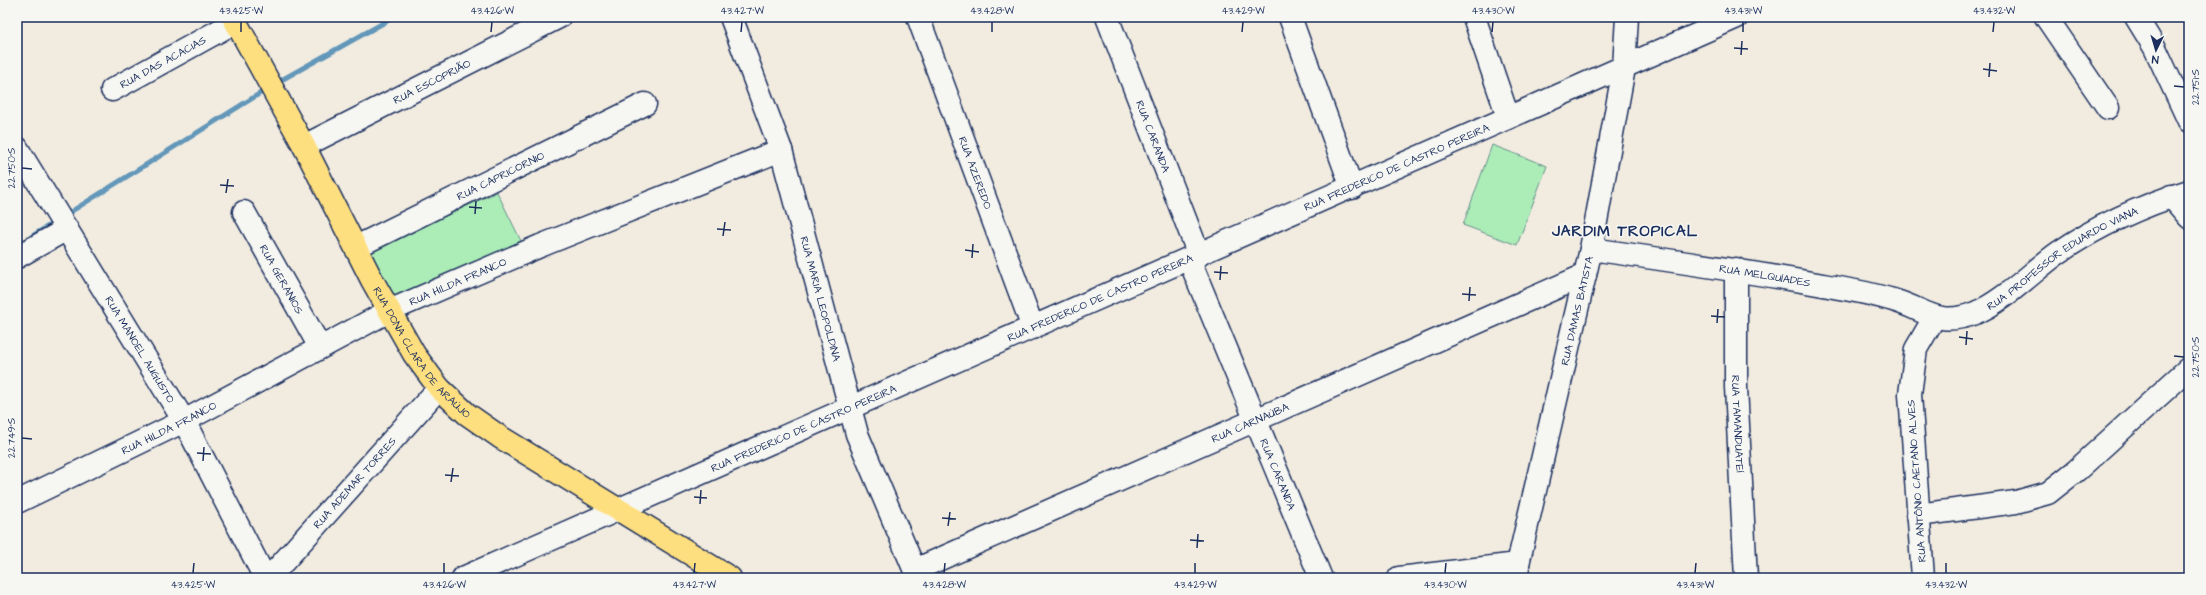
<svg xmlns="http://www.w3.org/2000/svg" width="2206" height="595" font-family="'Architects Daughter',sans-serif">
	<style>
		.green { fill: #acedb7; stroke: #648e8a }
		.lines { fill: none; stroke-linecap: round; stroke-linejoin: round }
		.stream { stroke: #6397b9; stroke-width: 5 }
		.minor-casing { stroke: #1b2f5e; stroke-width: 25 }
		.major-casing { stroke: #1b2f5e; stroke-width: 25 }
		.minor { stroke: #f6f6f2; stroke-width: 22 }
		.major { stroke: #fedf80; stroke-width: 22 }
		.ticks { fill: none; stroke: #1b2f5e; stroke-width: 1.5 }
		.labels { text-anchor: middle; stroke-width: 3; stroke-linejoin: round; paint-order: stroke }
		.street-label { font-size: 11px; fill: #1b2f5e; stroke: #f6f6f2 }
		.district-label { font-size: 15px; font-weight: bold; letter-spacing: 1px; fill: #1b2f5e; stroke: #f6f6f2 }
		.neatline { fill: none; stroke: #1b2f5e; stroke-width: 1.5 }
		.ticks-label { font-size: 10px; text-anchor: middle; fill: #1b2f5e }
	</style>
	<rect width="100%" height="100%" fill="#f2ece0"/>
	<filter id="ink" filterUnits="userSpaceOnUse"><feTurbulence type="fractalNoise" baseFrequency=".025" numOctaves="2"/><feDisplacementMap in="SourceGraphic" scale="8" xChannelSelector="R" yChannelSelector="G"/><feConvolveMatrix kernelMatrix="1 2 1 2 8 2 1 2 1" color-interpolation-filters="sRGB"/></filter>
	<g filter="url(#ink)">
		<g class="green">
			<path d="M1492,145L1547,166L1517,245L1463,225Z"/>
			<path d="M497,192L524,247L396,299L376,279L369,251Z"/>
		</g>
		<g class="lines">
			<g class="stream">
				<path d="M276,83L394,17"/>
				<path d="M64,216L267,89"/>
				<path d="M32,236L56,221"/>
			</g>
			<g class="minor-casing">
				<g id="minor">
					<path id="s1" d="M731,17L781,150L857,434L918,578"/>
					<path id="s2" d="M918,17L1033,328"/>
					<path id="s3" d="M1107,17L1199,255"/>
					<path d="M1290,17L1352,188"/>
					<path d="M1474,17L1508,117"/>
					<path d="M2046,17L2108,108"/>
					<path d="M2136,17L2155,48L2189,121"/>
					<path id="s4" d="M112,90L235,22"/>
					<path id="s5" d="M304,146L559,17"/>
					<path id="s6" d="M17,148L184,421L265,578"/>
					<path d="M2171,196L2189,217"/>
					<path id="s7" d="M244,212L320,347"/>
					<path id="s8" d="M356,247L645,104"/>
					<path id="s9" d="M1591,249C1661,259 1731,269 1801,281C1832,287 1863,291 1893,300C1925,309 1938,328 1975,313C2002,303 2034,270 2058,253C2097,226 2144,205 2189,191"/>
					<path d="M17,257L67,229"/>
					<path id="s10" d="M1189,259L1321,578"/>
					<path id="s11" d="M1736,269V387L1746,578"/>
					<path id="s12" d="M17,502L184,421L389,311L540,246L781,150"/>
					<path d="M1918,515L2016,502L2048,493L2077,470L2189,368"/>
					<path id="s13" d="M915,570L1585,275"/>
					<path id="s14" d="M269,578L439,388"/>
					<path id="s15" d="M463,578L1737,17"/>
					<path d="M1399,578L1518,564"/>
					<path id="s16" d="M1517,578L1518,564L1591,249L1624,68L1627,17"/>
					<path d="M1923,578L1910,394L1916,349L1934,318"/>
				</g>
			</g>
			<g class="major-casing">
				<g id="major">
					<path id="s17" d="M233,17L304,146L372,280L414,354L439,388L467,414L500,437L730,578"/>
				</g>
			</g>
			<use href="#minor" class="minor"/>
			<use href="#major" class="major"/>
		</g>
	</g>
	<path class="ticks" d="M241,32V22M491,32L492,22M741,32L742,22M992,32V22M1242,32L1243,22M1492,32L1493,22M1743,32V22M1993,32L1994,22M1734,48L1748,49M1741,55L1742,41M1983,69L1997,71M1989,77L1990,63M2174,86L2184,87M22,168L32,169M220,185L234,186M226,193L228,179M469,207L482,208M475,214L476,201M717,229L731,230M723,236L725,222M965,250L979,252M972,258L973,244M1214,272L1228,273M1220,280L1221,266M1462,294L1476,295M1469,301L1470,287M1711,316L1725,317M1717,323L1718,309M1959,337L1973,339M1966,345L1967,331M2174,356L2184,357M22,438L32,439M197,453L211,454M203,461L204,447M445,475L459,476M451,482L453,468M694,497L707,498M700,504L701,490M942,518L956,519M948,526L950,512M1190,540L1204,541M1197,548L1198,534M193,573L194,563M444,573V563M694,573L695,563M944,573L945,563M1195,573V563M1445,573L1446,563M1695,573L1696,563M1946,573V563"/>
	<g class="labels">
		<g class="street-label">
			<text dy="4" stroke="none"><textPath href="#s4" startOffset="58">RUA DAS ACACIAS</textPath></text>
			<text dy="4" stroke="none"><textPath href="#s5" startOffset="143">RUA ESCOPRIÃO</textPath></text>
			<text dy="4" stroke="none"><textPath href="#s3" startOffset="128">RUA CARANDA</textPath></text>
			<text dy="4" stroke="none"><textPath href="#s15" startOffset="1020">RUA FREDERICO DE CASTRO PEREIRA</textPath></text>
			<text dy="4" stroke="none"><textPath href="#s2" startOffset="166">RUA AZEREDO</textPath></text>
			<text dy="4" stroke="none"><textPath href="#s8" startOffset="161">RUA CAPRICORNIO</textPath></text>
			<text dy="4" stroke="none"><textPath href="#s9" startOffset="496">RUA PROFESSOR EDUARDO VIANA</textPath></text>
			<text dy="4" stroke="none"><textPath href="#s9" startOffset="176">RUA MELQUÍADES</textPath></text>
			<text dy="4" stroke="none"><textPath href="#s7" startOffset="77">RUA GERANIOS</textPath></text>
			<text dy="4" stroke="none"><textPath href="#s12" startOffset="493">RUA HILDA FRANCO</textPath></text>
			<text dy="4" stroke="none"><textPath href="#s15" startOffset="696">RUA FREDERICO DE CASTRO PEREIRA</textPath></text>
			<text dy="4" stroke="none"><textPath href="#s1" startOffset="296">RUA MARIA LEOPOLDINA</textPath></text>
			<text dy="4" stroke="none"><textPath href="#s16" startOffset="274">RUA DAMAS BATISTA</textPath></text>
			<text dy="4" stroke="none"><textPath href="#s6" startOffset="236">RUA MANOEL AUGUSTO</textPath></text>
			<text dy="4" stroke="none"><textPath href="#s17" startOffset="386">RUA DONA CLARA DE ARAÚJO</textPath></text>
			<text dy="4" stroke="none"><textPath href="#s13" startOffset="366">RUA CARNAÚBA</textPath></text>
			<text dy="4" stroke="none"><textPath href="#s11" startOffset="155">RUA TAMANDUATEÍ</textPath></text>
			<text dy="4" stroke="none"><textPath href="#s12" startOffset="169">RUA HILDA FRANCO</textPath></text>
			<text dy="4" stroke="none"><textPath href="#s15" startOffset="372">RUA FREDERICO DE CASTRO PEREIRA</textPath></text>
			<text dy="4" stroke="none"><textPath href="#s10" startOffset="233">RUA CARANDA</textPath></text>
			<text transform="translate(1916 481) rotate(-94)" y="4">RUA ANTÔNIO CAETANO ALVES</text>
			<text dy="4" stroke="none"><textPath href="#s14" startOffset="128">RUA ADEMAR TORRES</textPath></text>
		</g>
		<g class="district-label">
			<text x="1625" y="236">JARDIM TROPICAL</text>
		</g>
	</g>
	<rect width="2206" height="595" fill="none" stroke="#f6f6f2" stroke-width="44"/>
	<g transform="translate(2156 50) rotate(185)" stroke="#f6f6f2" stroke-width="3" paint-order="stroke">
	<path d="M0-3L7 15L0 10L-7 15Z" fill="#1b2f5e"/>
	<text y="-6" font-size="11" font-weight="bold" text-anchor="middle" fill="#1b2f5e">N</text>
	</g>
	<rect x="22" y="22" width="2162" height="551" class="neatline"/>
	<g class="ticks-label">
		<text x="241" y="14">43.425°W</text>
		<text x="492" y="14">43.426°W</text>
		<text x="742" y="14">43.427°W</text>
		<text x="992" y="14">43.428°W</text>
		<text x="1243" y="14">43.429°W</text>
		<text x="1493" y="14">43.430°W</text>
		<text x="1743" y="14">43.431°W</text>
		<text x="1994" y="14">43.432°W</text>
		<text transform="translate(2195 87) rotate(-90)" y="4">22.751°S</text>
		<text transform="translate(11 168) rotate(-90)" y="4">22.750°S</text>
		<text transform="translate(2195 357) rotate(-90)" y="4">22.750°S</text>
		<text transform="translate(11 438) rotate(-90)" y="4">22.749°S</text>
		<text x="193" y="588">43.425°W</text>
		<text x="444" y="588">43.426°W</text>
		<text x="694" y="588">43.427°W</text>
		<text x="944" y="588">43.428°W</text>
		<text x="1195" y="588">43.429°W</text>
		<text x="1445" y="588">43.430°W</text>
		<text x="1695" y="588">43.431°W</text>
		<text x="1946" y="588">43.432°W</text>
	</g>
</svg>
